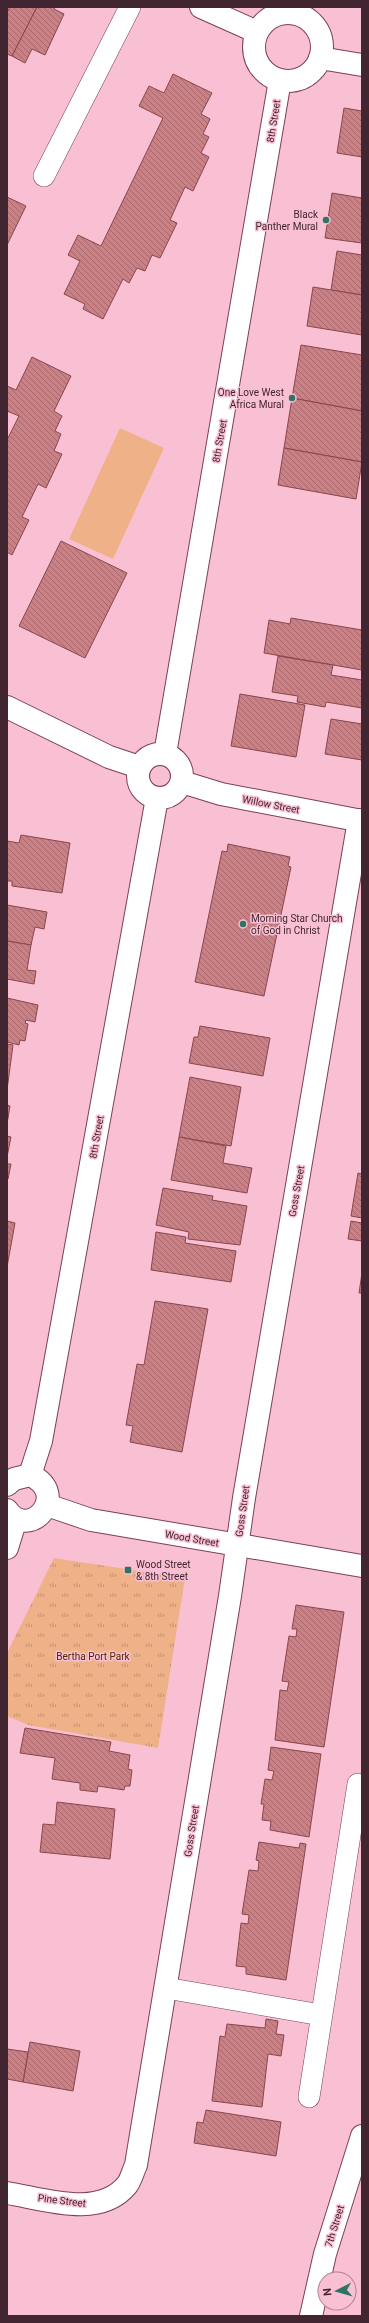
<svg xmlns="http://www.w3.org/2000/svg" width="369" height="2323" font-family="Roboto,sans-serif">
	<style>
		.grass { fill: #efb288 }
		.park { fill: url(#park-tufts) }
		.building { fill: url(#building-back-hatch); stroke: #88474d }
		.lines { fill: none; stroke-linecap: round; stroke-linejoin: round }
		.service-casing { stroke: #7c4058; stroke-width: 22 }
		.minor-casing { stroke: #7c4058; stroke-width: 24 }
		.secondary-casing { stroke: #7c4058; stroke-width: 24 }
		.service { stroke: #fff; stroke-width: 21 }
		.minor { stroke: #fff; stroke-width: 22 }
		.secondary { stroke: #fff; stroke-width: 22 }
		.poi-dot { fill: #307263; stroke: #f9bfd3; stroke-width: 1.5 }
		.labels { text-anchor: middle; stroke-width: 3; stroke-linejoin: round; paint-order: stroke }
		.street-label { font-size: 10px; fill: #412530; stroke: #f9bfd3 }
		.poi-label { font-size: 10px; fill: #412530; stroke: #f9bfd3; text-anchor: end }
		.park-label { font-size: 10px; fill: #4f2705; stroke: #f9bfd3 }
	</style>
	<defs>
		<pattern id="park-tufts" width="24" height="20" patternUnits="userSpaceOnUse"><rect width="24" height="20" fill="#efb288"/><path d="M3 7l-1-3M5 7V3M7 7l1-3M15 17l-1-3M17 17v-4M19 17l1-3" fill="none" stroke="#c39170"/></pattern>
		<pattern id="building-back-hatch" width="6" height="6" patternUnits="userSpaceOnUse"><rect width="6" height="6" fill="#ca8084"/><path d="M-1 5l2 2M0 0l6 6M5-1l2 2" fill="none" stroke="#a6696c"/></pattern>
	</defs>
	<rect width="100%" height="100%" fill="#f9bfd3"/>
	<path class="grass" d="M120,428L164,448L113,559L69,539Z"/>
	<path class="park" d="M54,1558L185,1578L158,1748L28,1725L7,1716V1653Z"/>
	<g class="building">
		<path d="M10,7H37L12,56L7,54V12Z"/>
		<path d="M37,7H55L54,9L64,14L45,55L32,49L25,63L12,56Z"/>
		<path d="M173,74L212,93L201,114L210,119L203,134L209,137L201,153L209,157L193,191L185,187L170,220L177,223L160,258L152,255L145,271L137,268L129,283L123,279L103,319L83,309L85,304L64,294L80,261L68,255L78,235L101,246L163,118L139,106L149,86L164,93Z"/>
		<path d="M344,108L362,111V157L337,153Z"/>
		<path d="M332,193L362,198V243L325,238Z"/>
		<path d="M7,197L26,206L7,245Z"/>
		<path d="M337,251L362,255V295L331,290Z"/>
		<path d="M313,287L362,295V335L307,326Z"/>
		<path d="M301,345L362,355V411L292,398Z"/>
		<path d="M32,357L71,376L54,411L62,416L55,431L61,434L54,451L62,454L46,488L38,484L22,517L29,520L12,555L7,552V440L19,416L7,411V386L16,390Z"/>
		<path d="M292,398L362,411V462L284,448Z"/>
		<path d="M284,448L362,462L356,499L278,485Z"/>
		<path d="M61,541L127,573L85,658L19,626Z"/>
		<path d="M291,618L362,630V670L264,653L269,620L290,624Z"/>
		<path d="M278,656L333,665L331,675L362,680V708L326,702L325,707L297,702L298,696L272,692Z"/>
		<path d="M240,694L305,705L296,757L231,746Z"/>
		<path d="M331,719L362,724V760L325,754Z"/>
		<path d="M21,835L70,843L62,893L12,886V881H7V841L19,843Z"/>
		<path d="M228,844L290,857L288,866L291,867L264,996L195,982L222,851L227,852Z"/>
		<path d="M7,905L47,912L44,929L35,927L31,945L7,941Z"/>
		<path d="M7,941L31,945L27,970L36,971L34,984L7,979Z"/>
		<path d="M7,998L38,1005L35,1022L26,1020L25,1023L28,1024L25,1041L20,1040L19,1045L7,1042Z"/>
		<path d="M200,1026L270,1038L263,1076L189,1063L194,1037H198Z"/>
		<path d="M7,1044L13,1045L7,1090Z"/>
		<path d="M190,1077L241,1087L231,1146L179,1137Z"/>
		<path d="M7,1105L10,1106L7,1124Z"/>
		<path d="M7,1136L11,1137L7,1157Z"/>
		<path d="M179,1137L226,1146L223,1163L252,1168L247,1193L171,1180Z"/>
		<path d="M7,1164H11L8,1179L7,1178Z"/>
		<path d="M358,1173L362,1174V1218L351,1216Z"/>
		<path d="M163,1188L213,1196L212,1200L247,1206L240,1245L188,1239L189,1232L156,1225Z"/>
		<path d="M7,1221L15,1223L7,1267Z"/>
		<path d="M351,1221L362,1223V1241L348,1239Z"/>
		<path d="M156,1232L186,1237L185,1243L236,1251L231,1282L151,1270Z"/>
		<path d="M362,1273V1293H359Z"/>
		<path d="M155,1301L208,1309L182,1452L130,1442L133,1426L126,1425L137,1364L144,1365Z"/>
		<path d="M296,1605L344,1612L324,1747L275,1740L280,1690L287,1691L289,1682L282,1681L289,1636L296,1637L297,1629H292Z"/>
		<path d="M25,1728L111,1742L109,1751L130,1755L128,1769L132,1770L130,1786H125L124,1790L98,1786L97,1792L80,1790V1783L52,1779L55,1758L20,1753Z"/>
		<path d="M271,1747L321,1754L309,1837L270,1830L271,1821L262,1820L264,1804H261L265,1779L272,1780L274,1771L268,1770Z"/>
		<path d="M57,1802L115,1809L110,1859L40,1852L43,1824L55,1825Z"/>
		<path d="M259,1842L299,1848L300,1843L306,1844L286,1980L246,1974V1967L236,1966L241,1923L248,1924L249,1915L242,1914L249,1870L258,1871L259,1861L256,1860Z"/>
		<path d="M266,2019L278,2021L276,2034L284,2035L281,2056L268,2054L262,2107L212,2101L220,2036L225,2037L227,2024L265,2028Z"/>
		<path d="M30,2042L80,2051L73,2091L23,2082Z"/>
		<path d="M7,2049L28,2052L23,2082L7,2079Z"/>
		<path d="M206,2110L281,2122L276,2156L194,2143L197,2122L203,2123Z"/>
	</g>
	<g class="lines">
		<g class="service-casing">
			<g id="service">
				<path d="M44,176L130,7"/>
				<path d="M166,1988L321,2015"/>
				<path d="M309,2097L358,1784"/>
			</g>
		</g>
		<g class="minor-casing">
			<g id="minor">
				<path d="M201,7L257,32"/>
				<circle cx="288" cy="47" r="34"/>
				<path d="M320,58L362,65"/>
				<path d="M7,707L109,757L139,767"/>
				<circle cx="160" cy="776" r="22"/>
				<path d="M165,754L280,80"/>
				<path d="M182,782L221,794L362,821"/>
				<path d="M30,1475L41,1441L157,798"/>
				<path d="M7,1485L14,1479L30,1475C72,1494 29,1542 7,1510"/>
				<path d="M47,1505L91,1520L362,1566"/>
				<path d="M7,1548L16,1519"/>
				<path d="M7,2193C44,2199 99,2219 127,2185C131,2180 133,2171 136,2165L230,1596L244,1498L359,820"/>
			</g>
		</g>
		<g class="secondary-casing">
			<path id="secondary" d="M311,2316L325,2254L362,2136"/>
		</g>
		<use href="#service" class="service"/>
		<use href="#minor" class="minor"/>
		<use href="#secondary" class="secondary"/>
	</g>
	<g class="poi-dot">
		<circle cx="326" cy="220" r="4"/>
		<circle cx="292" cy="398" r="4"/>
		<circle cx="243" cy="924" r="4"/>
		<rect x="124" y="1566" width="8" height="8" rx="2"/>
	</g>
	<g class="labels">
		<g class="street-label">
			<text transform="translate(273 121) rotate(-81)" y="4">8th Street</text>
			<text transform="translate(219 441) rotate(-80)" y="4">8th Street</text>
			<text transform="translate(271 804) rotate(11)" y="4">Willow Street</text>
			<text transform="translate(96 1137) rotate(-80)" y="4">8th Street</text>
			<text transform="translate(296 1191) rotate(-80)" y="4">Goss Street</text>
			<text transform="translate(242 1511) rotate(-82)" y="4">Goss Street</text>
			<text transform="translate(192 1538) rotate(10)" y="4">Wood Street</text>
			<text transform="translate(191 1831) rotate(-81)" y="4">Goss Street</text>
			<text transform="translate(62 2200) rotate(7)" y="4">Pine Street</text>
			<text transform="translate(334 2226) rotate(-73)" y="4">7th Street</text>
		</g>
		<g class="poi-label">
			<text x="318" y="218">Black<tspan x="318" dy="12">Panther Mural</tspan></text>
			<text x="284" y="396">One Love West<tspan x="284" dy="12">Africa Mural</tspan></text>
			<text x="251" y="922" text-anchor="start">Morning Star Church<tspan x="251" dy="12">of God in Christ</tspan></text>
			<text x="136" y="1568" text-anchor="start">Wood Street<tspan x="136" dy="12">&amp; 8th Street</tspan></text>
		</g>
		<g class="park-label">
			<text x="93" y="1660">Bertha Port Park</text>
		</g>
	</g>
	<rect width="369" height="2323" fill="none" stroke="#412530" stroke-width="16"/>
	<g transform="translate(337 2291) rotate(264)"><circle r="19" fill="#f9bfd3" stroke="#af8192"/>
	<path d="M0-3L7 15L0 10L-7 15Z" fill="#307263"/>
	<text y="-6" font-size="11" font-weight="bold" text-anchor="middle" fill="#412530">N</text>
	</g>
</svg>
